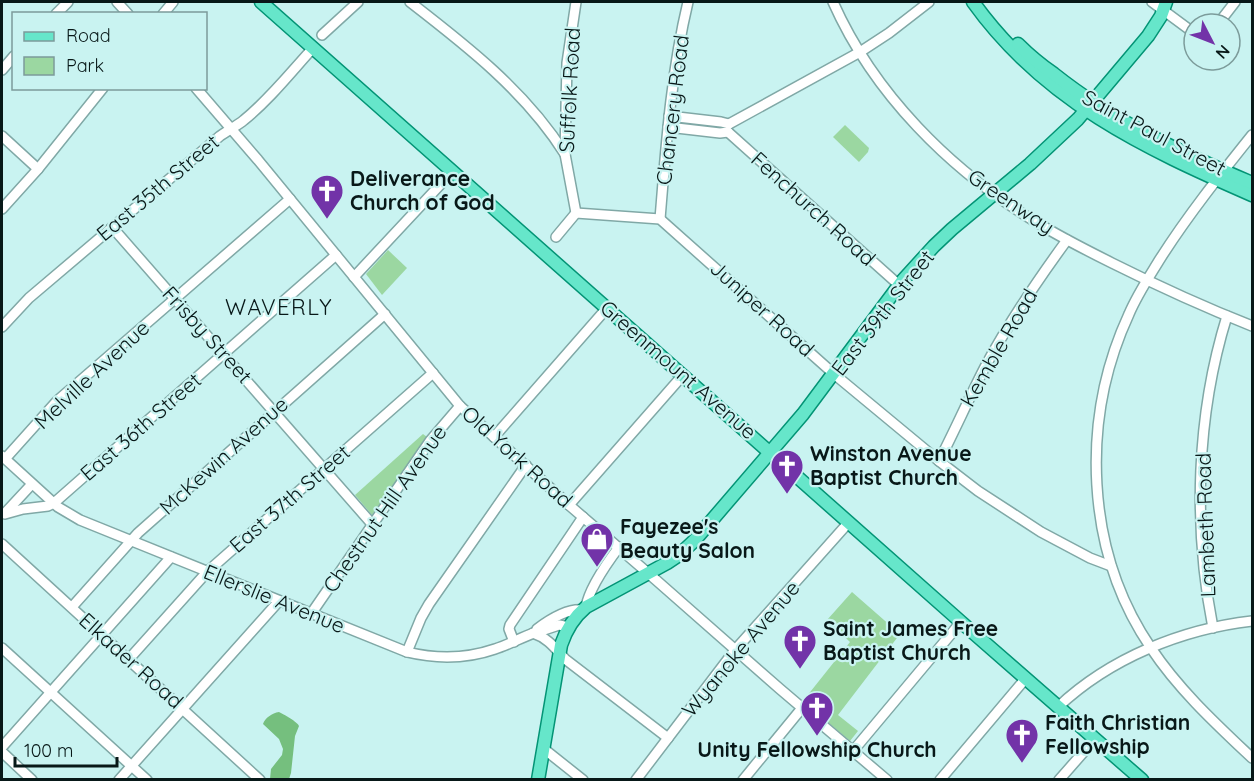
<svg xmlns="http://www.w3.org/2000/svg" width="1254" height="781" font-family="Quicksand,sans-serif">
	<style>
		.green { fill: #9bd7a1 }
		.forest { fill: #75bf7e }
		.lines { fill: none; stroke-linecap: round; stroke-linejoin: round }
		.minor-casing { stroke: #80a8a6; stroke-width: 12 }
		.major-casing { stroke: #039475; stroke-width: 15 }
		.minor { stroke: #fff; stroke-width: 9 }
		.major { stroke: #66e6ca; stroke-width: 12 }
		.labels { text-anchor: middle; stroke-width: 4.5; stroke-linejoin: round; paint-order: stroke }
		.street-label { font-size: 21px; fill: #081818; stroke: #c9f3f1 }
		.poi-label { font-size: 21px; font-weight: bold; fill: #081818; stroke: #c9f3f1; text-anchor: start }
		.neighbourhood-label { font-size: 22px; letter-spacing: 1.5px; fill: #081818; stroke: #c9f3f1 }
	</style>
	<rect width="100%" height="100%" fill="#c9f3f1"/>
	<g class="green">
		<path d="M845,125L869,148L868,152L859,162L833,137Z"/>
		<path d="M388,250L407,268L382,295L366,274Z"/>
		<path d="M423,434L427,437L372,515L355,495Z"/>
		<path d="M852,592L900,634L838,715L858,731L850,741L803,701L850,642L827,620Z"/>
	</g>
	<path class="forest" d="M279,712C283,714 298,722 299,726L295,736L291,773L289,779H270L271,769L282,755L283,749L279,739L263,724C265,718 272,713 279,712Z"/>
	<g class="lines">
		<g class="minor-casing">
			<g id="minor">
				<path d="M117,2L128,14"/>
				<path d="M410,2C467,46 526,92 565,154"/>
				<path d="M576,2L567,63L565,154L576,213"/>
				<path d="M833,2C874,94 950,170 1036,222C1060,237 1086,250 1112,263C1158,286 1204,307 1252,326"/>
				<path d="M1152,2L1194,33"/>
				<path d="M56,14L68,2"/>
				<path d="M163,14L173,2"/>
				<path d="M1218,24L1235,2"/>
				<path d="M322,35L358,2"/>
				<path d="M2,70L14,56"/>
				<path d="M196,88L258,160L460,406L569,505L656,580L780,689L887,780"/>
				<path d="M669,116L721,122L729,124"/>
				<path d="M729,124L860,52L889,33L929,2"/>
				<path d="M668,127L720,133L728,132"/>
				<path d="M728,132L899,285"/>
				<path d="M1252,135C1220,175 1188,215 1160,259C1149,277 1137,295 1129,314C1080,420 1085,551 1151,648C1179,690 1216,724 1252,758"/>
				<path d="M2,136L38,169"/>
				<path d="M2,209L38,169L103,88"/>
				<path d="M576,213L660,219L834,374L939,461L978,491L1041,532L1090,558L1111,566"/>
				<path d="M660,219C666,146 671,73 688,2"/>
				<path d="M112,227L372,524"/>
				<path d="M556,237L576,213"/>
				<path d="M354,277L453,171"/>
				<path d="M2,327L29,298L220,136C228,130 237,126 244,120C270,99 291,72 313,48"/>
				<path d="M494,437L607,308"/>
				<path d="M2,456L58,507L80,520L407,652C436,659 466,659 495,649C508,645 520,638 534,633C541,631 548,629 556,626L559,625L569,627"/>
				<path d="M5,459L57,401L290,199"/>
				<path d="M939,461C955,430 969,398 985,367C1009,322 1037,281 1067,240"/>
				<path d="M569,505L683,375"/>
				<path d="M5,513L32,484"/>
				<path d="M5,514L23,509L48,506L54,503L336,255"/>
				<path d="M2,544L260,780"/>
				<path d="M72,607L138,533L385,314"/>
				<path d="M586,607C589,588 607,563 619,547"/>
				<path d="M311,614L430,441L460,406"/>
				<path d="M1213,628C1193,526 1196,416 1227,316"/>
				<path d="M537,629C549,620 567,608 583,610"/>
				<path d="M533,633C548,638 555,648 565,659L668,738"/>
				<path d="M514,642L509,629L510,625L583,517"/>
				<path d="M2,648L147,780"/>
				<path d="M407,652L421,618L429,604L526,465"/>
				<path d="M129,659L207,572L433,373"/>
				<path d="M1058,707C1110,658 1182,629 1252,621"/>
				<path d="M2,747L171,557"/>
				<path d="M544,749L583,780"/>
				<path d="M853,751L961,622"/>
				<path d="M2,752L32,780"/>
				<path d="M119,780L279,601"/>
				<path d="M636,780L735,650L849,522"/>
				<path d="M743,780L802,708"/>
				<path d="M940,780L1026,678"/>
				<path d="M1059,780L1095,739"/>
			</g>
		</g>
		<g class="major-casing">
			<g id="major">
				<path d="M261,2L961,622L1142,780"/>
				<path d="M973,2C1044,101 1144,148 1252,195"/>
				<path d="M1018,44C1029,55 1041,65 1054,74C1113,121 1183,154 1252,183"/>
				<path d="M538,780L561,645C566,630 574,617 586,607L667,563L679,555L694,541L803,414L903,280L934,246L952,229L1030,164L1078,119L1148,36L1161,16L1166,2"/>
			</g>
		</g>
		<use href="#minor" class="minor"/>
		<use href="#major" class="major"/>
	</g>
	<defs>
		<g id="church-pin" transform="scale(1.725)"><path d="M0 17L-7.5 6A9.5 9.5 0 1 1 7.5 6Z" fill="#7233a8" stroke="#c9f3f1"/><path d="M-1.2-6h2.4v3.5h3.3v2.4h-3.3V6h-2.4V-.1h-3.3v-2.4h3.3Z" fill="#fff"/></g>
		<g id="shop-pin" transform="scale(1.725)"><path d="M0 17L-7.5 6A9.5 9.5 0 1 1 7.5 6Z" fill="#7233a8" stroke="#c9f3f1"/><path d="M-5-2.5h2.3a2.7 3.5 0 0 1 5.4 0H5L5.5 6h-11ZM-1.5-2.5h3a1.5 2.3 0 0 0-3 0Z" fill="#fff"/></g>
	</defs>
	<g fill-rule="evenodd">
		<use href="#church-pin" x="327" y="191"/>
		<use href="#church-pin" x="787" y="466"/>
		<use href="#shop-pin" x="597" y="539"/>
		<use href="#church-pin" x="800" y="641"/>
		<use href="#church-pin" x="817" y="708"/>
		<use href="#church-pin" x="1022" y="735"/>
	</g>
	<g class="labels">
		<g class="street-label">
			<text transform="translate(570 90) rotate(-87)" y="7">Suffolk Road</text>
			<text transform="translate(673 110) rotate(-83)" y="7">Chancery Road</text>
			<text transform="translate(1154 133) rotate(28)" y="7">Saint Paul Street</text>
			<text transform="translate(158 188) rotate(-40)" y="7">East 35th Street</text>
			<text transform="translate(1011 202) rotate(34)" y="7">Greenway</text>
			<text transform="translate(813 209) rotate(42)" y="7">Fenchurch Road</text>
			<text transform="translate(762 309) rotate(42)" y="7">Juniper Road</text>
			<text transform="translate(883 313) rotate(-52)" y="7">East 39th Street</text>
			<text transform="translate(207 335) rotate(48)" y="7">Frisby Street</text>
			<text transform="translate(999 348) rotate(-60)" y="7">Kemble Road</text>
			<text transform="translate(678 370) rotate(41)" y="7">Greenmount Avenue</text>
			<text transform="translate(92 375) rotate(-43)" y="7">Melville Avenue</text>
			<text transform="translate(141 427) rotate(-41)" y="7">East 36th Street</text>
			<text transform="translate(224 456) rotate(-42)" y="7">McKewin Avenue</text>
			<text transform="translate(517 457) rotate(42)" y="7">Old York Road</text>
			<text transform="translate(290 499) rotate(-41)" y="7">East 37th Street</text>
			<text transform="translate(385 509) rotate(-55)" y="7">Chestnut Hill Avenue</text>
			<text transform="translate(1206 525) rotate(-92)" y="7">Lambeth Road</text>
			<text transform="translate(274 599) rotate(22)" y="7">Ellerslie Avenue</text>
			<text transform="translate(741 649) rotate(-50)" y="7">Wyanoke Avenue</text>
			<text transform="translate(131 661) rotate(42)" y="7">Elkader Road</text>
		</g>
		<g class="poi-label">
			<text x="350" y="186">Deliverance<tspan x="350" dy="24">Church of God</tspan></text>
			<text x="810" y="461">Winston Avenue<tspan x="810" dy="24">Baptist Church</tspan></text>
			<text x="620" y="534">Fayezee's<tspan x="620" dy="24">Beauty Salon</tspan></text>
			<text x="823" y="636">Saint James Free<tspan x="823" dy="24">Baptist Church</tspan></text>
			<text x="1045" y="730">Faith Christian<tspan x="1045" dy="24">Fellowship</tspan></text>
			<text x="817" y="757" text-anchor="middle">Unity Fellowship Church</text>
		</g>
		<g class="neighbourhood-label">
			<text x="279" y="315">WAVERLY</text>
		</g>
	</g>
	<rect width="1254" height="781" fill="none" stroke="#081818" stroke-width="6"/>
	<rect x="12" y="12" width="195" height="78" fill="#c9f3f1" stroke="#7c9b9a" stroke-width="1.5"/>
	<rect x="24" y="32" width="30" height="9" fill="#66e6ca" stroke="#7c9b9a" stroke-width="1.5"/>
	<text x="66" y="42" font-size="18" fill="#081818">Road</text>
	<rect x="24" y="57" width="30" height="18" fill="#9bd7a1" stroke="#7c9b9a" stroke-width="1.5"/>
	<text x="66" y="72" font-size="18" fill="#081818">Park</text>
	<g transform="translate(1212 42) rotate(132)"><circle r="28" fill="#c9f3f1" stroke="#7c9b9a" stroke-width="1.5"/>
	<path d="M0-4.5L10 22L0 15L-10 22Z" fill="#7233a8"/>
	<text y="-9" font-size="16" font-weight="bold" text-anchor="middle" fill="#081818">N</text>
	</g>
	<path d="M15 757v9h102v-9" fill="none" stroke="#081818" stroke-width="3"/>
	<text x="24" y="757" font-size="18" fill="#081818" stroke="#c9f3f1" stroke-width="4.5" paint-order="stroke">100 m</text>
</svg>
